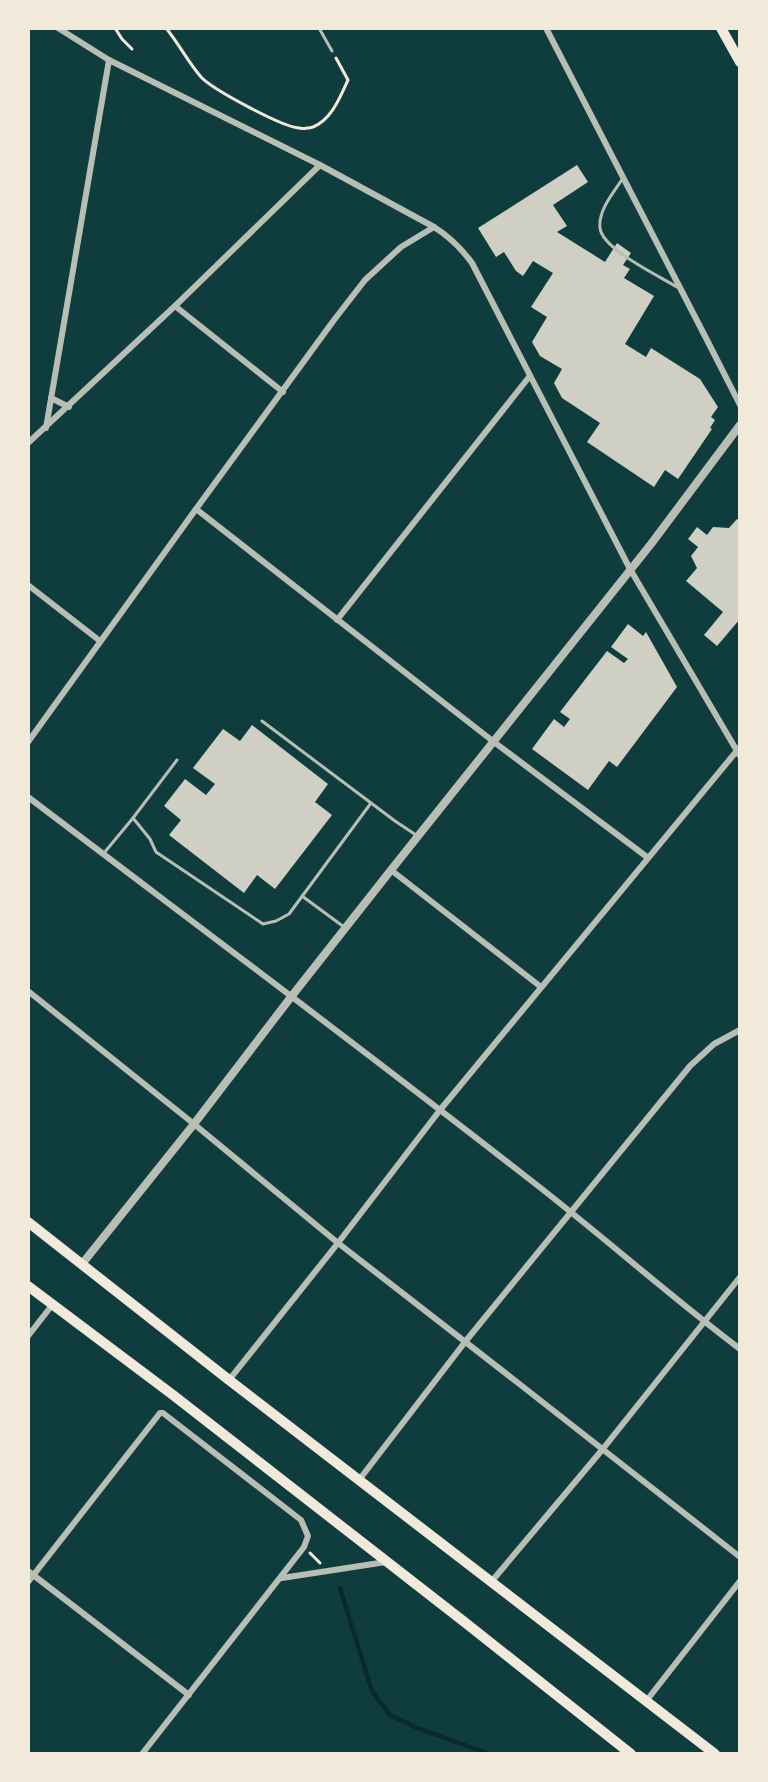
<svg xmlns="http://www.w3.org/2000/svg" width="768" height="1782" font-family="'Fira Sans',sans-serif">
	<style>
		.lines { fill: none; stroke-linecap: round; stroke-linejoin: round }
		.stream { stroke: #0a2a2b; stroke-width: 4.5 }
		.building { fill: #cfcfc3 }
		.path { stroke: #f1e9da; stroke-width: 3 }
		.service { stroke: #b8beb3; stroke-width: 3 }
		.minor { stroke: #b8beb3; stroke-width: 6 }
		.tertiary { stroke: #b8beb3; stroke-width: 8 }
		.primary { stroke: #f1e9da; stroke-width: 10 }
		.trunk { stroke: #f1e9da; stroke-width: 10 }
	</style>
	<rect width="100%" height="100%" fill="#0f3d3e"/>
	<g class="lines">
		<path class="stream" d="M340,1588L372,1691L390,1715L417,1728L490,1754"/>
	</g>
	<g class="building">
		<path d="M577,165L588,182L553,205L567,226L557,232L605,262L617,243L631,253L623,265L630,269L624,278L654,296L625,344L646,357L651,348L700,379L718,407L711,417L715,420L710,428L712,429L678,479L665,470L654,487L587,442L600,423L562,398L554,383L562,369L540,356L532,342L547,317L531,307L553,273L533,261L523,276L516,271L504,252L496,257L478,228Z"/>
		<path d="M737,519L740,521V619L717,646L704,635L723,612L686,581L697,568L691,556L698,547L688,539L697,527L707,535L713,527L729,528Z"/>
		<path d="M628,624L643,636L646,632L677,687L617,767L609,761L588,790L532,749L554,719L564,727L570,719L560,712L607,651L624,663L628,659L611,647Z"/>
		<path d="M252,725L328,784L315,802L332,815L275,889L257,875L244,893L169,835L181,820L164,806L185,779L206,795L215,784L193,768L223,729L240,741Z"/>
	</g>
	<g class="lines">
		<g class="path">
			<path d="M115,28L122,39L132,49"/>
			<path d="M166,28C179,44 188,62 201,77C212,89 282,127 299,128C302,129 310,128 313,127C332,119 340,97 348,80L336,58"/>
			<path d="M310,1553L320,1563"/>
		</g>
		<g class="service">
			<path d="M319,28L332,51"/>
			<path d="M623,178C614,192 598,210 600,228C602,249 659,276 677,287"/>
			<path d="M262,721L395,821L416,835"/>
			<path d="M133,818L150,839L156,852L263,924L276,921L289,914L371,803"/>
			<path d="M104,853L133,818L177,760"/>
			<path d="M302,896L344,927"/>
		</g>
		<g class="minor">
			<path d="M58,28L109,60L320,165L434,227C450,237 461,248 472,263L630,569L740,756"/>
			<path d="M546,28L707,340L740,405"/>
			<path d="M175,306L283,392"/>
			<path d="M51,398L69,407"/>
			<path d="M46,428L109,60"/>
			<path d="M28,443L175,306L320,165"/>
			<path d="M196,509L494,742L647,857"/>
			<path d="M28,585L100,641"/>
			<path d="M337,620L529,377"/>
			<path d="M28,742L196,509L334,320L365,280L401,247L434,227"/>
			<path d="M28,797C194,923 360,1047 524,1175C597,1231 666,1293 740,1349"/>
			<path d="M391,870L541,987"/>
			<path d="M28,991L194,1124L338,1243L522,1386L740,1557"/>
			<path d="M28,1336L53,1304"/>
			<path d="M229,1380L338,1243L440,1110L740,747"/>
			<path d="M359,1480L465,1342L690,1066L714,1044L740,1030"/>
			<path d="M28,1571L189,1695"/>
			<path d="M282,1578L386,1562"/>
			<path d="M492,1581L602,1450L740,1277"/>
			<path d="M28,1582L160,1413H163L301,1520L308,1536L304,1547L142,1754"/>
			<path d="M647,1700L740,1581"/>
		</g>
		<path class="tertiary" d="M82,1264L194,1124L291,997L391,870L651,544L740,425"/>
		<path class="primary" d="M721,28L740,62"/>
		<g class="trunk">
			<path d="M28,1222L229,1380L715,1754"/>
			<path d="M28,1286L173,1395L467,1624L631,1754"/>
		</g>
	</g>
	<rect width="768" height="1782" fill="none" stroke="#f1e9da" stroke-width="60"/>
</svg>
